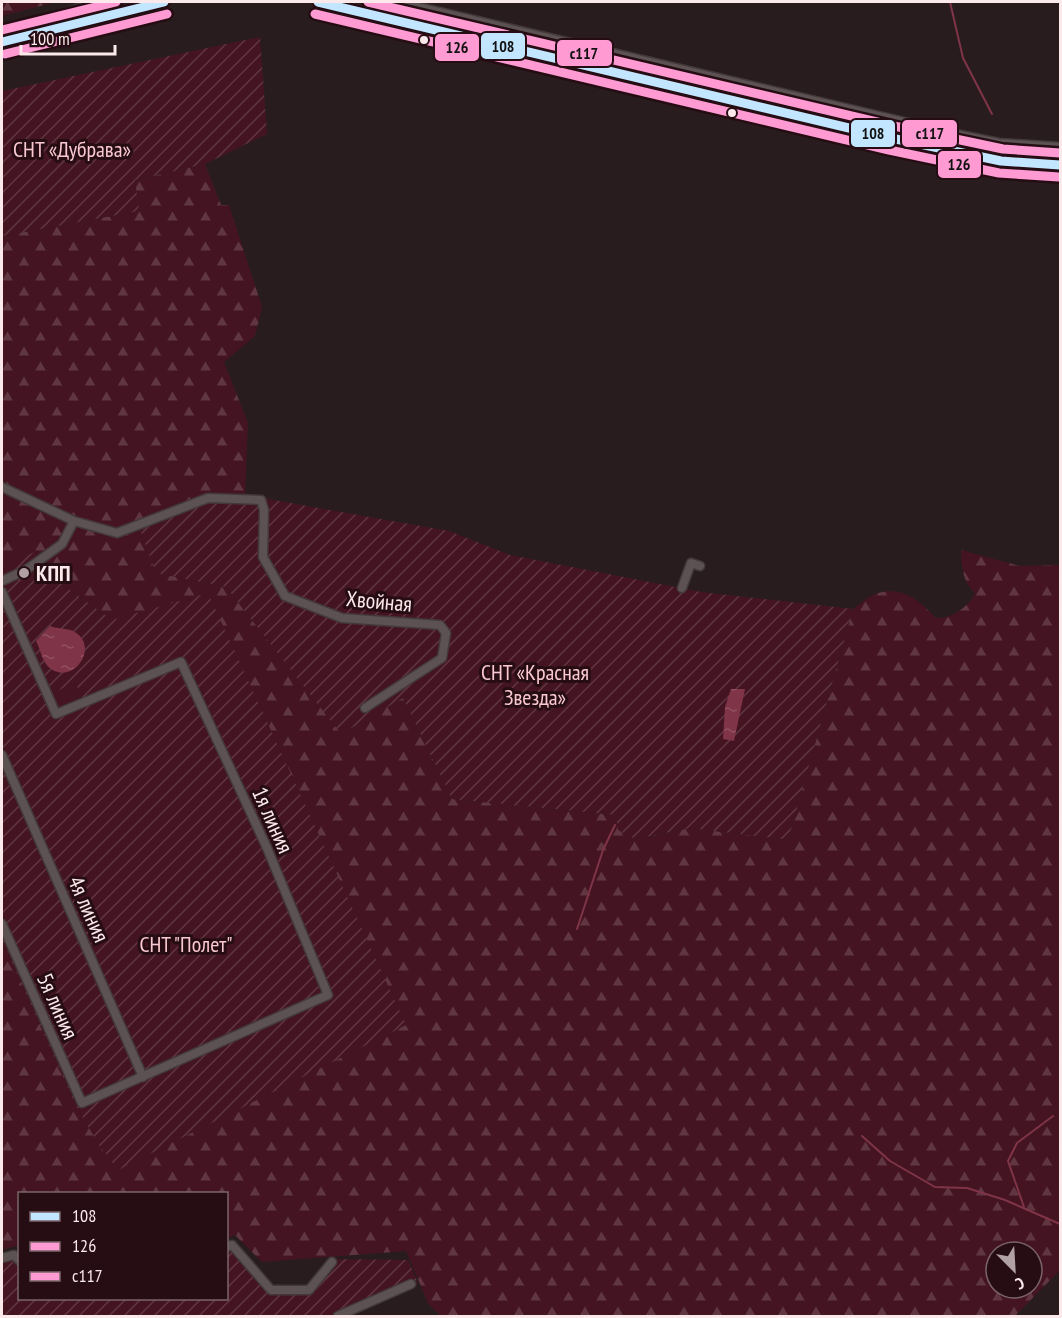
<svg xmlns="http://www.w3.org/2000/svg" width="1062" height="1318" font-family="'PT Sans Narrow',sans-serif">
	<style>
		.forest { fill: url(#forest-firs); fill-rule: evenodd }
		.garden { fill: url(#garden-furrows) }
		.pitch { fill: #441422 }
		.water { fill: url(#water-ripples) }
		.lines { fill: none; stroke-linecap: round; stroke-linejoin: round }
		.stream { stroke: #7f3448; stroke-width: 2 }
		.minor-casing { stroke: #43393b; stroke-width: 11 }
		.major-casing { stroke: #43393b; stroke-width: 14 }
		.minor { stroke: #5c5153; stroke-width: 8 }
		.major { stroke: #615356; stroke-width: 10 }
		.bus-1-casing { stroke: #250d13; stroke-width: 14 }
		.bus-2-casing { stroke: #250d13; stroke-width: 14 }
		.bus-3-casing { stroke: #250d13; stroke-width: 14 }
		.bus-1 { stroke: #c2e6ff; stroke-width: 9 }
		.bus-2 { stroke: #ff9ad2; stroke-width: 9 }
		.bus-3 { stroke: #ff9ad2; stroke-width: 9 }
		.bus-dot { fill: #fbe9ec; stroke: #250d13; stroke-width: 2 }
		.poi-dot { fill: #b2a1a4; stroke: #250d13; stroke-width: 2 }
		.labels { text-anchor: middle; stroke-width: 6; stroke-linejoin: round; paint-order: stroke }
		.park-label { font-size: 22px; fill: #fac8d1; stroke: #250d13 }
		.poi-label { font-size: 22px; font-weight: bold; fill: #fbe9ec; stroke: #250d13; text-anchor: start }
		.street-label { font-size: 22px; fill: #fbe9ec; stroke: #250d13 }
		.line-badge { stroke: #250d13; stroke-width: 2 }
		.pale-badge-label { font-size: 16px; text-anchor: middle; font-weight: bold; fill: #111 }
	</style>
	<defs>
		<pattern id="forest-firs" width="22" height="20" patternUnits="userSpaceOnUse" patternTransform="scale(1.5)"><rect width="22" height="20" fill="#441422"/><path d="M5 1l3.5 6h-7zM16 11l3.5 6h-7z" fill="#603642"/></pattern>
		<pattern id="garden-furrows" width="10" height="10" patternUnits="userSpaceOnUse" patternTransform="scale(1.5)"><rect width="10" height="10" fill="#441422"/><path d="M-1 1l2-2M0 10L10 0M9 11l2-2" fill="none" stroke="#603642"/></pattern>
		<pattern id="water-ripples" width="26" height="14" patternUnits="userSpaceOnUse" patternTransform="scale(1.5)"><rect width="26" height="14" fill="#7f3448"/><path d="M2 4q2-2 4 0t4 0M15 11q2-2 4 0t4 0" fill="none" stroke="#925163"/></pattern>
	</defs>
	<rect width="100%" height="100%" fill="#291c1f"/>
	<g class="forest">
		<path d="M2,2H56L2,16Z"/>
		<path d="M205,164L221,205H229L262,307L255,336L224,362L248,423L245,495L186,504L156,573L226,587L341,733L403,698L452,799L616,815L636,839L690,828L788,840L853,609C860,604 869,596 878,593C903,586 920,601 936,618C951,619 969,607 975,593C962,580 962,568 961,550L1020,566L1060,565V1270L1015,1316H441L428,1303L406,1251L262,1262L235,1235L227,1238L226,1194H20L19,1245L2,1250V940L76,1106L118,1169L218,1119L112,620L63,585L36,551L2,569V236L138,211L135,180ZM996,1252H1032V1288H996Z"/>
	</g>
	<g class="garden">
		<path d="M260,37L267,134L205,164L135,180L139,211L2,236V91Z"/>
		<path d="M245,495L449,531L510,555L701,592L853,609L788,840L690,828L635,839L618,830L616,815L452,799L403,698L341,734L226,587L156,573L138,524L186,504Z"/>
		<path d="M36,551L63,585L112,620L208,593L406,1025L118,1170L99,1145L76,1106L2,940V569Z"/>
		<path d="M235,1242L275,1289L312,1288L333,1259L408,1260L418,1283L341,1316H2V1255L15,1251L19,1253L20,1298H226L227,1245Z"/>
	</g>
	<path class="pitch" d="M75,682L82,698L58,709L51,694Z"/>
	<g class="water">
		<path d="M50,626C57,629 66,628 73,631C100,644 76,685 51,669C42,663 41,650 36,641Z"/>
		<path d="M731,689H745L734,741L723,739L725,707Z"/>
	</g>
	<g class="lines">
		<g class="stream">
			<path d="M950,2L963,58L992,114"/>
			<path d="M577,929L603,850L615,825"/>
			<path d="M862,1136L890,1161L935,1187L967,1188L1005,1200L1060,1224"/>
			<path d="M1024,1207L1008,1161L1017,1143L1053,1116"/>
		</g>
		<g class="minor-casing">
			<g id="minor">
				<path d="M397,2L955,134L999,143L1060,147"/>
				<path d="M2,37L95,2"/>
				<path d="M2,487L74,521L117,533L208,498L261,500L264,510L263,557L285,596L342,618L440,625L446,633L442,658L365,708"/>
				<path d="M2,581L26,570L62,544L74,521"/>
				<path d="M682,588L691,563L700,566"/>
				<path d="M2,592L56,714L181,662L267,848L328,995L82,1103L2,924"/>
				<path d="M2,755L143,1077"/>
				<path d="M226,1247L232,1245L271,1290H309L332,1262"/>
				<path d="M2,1258L14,1255L20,1261"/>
				<path d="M338,1316L411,1284"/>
			</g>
		</g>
		<g class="major-casing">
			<g id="major">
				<path d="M318,2L891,138L1001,161L1060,165"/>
				<path d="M2,42L164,2"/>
			</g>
		</g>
		<use href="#minor" class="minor"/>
		<use href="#major" class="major"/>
		<g class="bus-1-casing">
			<g id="bus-1">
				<path d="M318,2L891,138L1001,161L1060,165"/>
				<path d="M2,42L164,2"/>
			</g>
		</g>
		<g class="bus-2-casing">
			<g id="bus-2">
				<path d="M315,14L889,150L999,173L1059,177"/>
				<path d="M5,54L167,14"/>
			</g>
		</g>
		<g class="bus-3-casing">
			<g id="bus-3">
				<path d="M368,2L894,126L1003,149L1060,153"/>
				<path d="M2,30L116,2"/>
			</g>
		</g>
		<use href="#bus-1" class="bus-1"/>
		<use href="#bus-2" class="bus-2"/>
		<use href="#bus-3" class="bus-3"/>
	</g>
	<g class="bus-dot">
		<circle cx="424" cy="40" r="5"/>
		<circle cx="732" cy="113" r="5"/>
	</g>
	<circle class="poi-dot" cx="24" cy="573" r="6"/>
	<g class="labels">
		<g class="park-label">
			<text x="72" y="157">СНТ «Дубрава»</text>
			<text x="535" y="680">СНТ «Красная<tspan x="535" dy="25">Звезда»</tspan></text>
			<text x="186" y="952">СНТ "Полет"</text>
		</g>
		<g class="poi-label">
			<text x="36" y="581">КПП</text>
		</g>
		<g class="street-label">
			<text transform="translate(379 601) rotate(5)" y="8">Хвойная</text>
			<text transform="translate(273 820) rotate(66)" y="8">1я линия</text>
			<text transform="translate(89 909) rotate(66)" y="8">4я линия</text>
			<text transform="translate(58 1006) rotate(66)" y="8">5я линия</text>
		</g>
	</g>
	<g class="line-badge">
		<rect x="480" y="32" width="46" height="28" rx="6" fill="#c2e6ff"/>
		<rect x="434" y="33" width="46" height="29" rx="6" fill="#ff9ad2"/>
		<rect x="556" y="39" width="57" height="28" rx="6" fill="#ff9ad2"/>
		<rect x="901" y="119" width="57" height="29" rx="6" fill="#ff9ad2"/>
		<rect x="850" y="119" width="46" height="29" rx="6" fill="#c2e6ff"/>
		<rect x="937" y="150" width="45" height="29" rx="6" fill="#ff9ad2"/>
	</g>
	<g class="pale-badge-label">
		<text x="503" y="52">108</text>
		<text x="457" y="53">126</text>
		<text x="584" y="59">с117</text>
		<text x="930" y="139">с117</text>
		<text x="873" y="139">108</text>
		<text x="959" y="170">126</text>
	</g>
	<rect width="1062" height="1318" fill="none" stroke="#fbe9ec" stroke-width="6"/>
	<rect x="18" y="1192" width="210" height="108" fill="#250d13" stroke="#7b656a" stroke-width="1.5"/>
	<rect x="30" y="1212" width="30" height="9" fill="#c2e6ff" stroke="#7b656a" stroke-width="1.5"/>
	<text x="72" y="1222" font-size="18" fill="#fbe9ec">108</text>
	<rect x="30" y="1242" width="30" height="9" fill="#ff9ad2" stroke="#7b656a" stroke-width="1.5"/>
	<text x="72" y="1252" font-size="18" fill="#fbe9ec">126</text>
	<rect x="30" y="1272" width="30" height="9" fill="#ff9ad2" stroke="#7b656a" stroke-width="1.5"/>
	<text x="72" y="1282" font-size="18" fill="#fbe9ec">с117</text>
	<g transform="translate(1014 1270) rotate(156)"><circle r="28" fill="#250d13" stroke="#7b656a" stroke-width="1.5"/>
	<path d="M0-4.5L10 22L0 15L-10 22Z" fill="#b2a1a4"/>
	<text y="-9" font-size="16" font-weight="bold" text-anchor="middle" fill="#fbe9ec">С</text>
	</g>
	<path d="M21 45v9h94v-9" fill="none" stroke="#fbe9ec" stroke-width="3"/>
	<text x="30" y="45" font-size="18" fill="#fbe9ec" stroke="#250d13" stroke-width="4.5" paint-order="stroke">100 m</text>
</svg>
